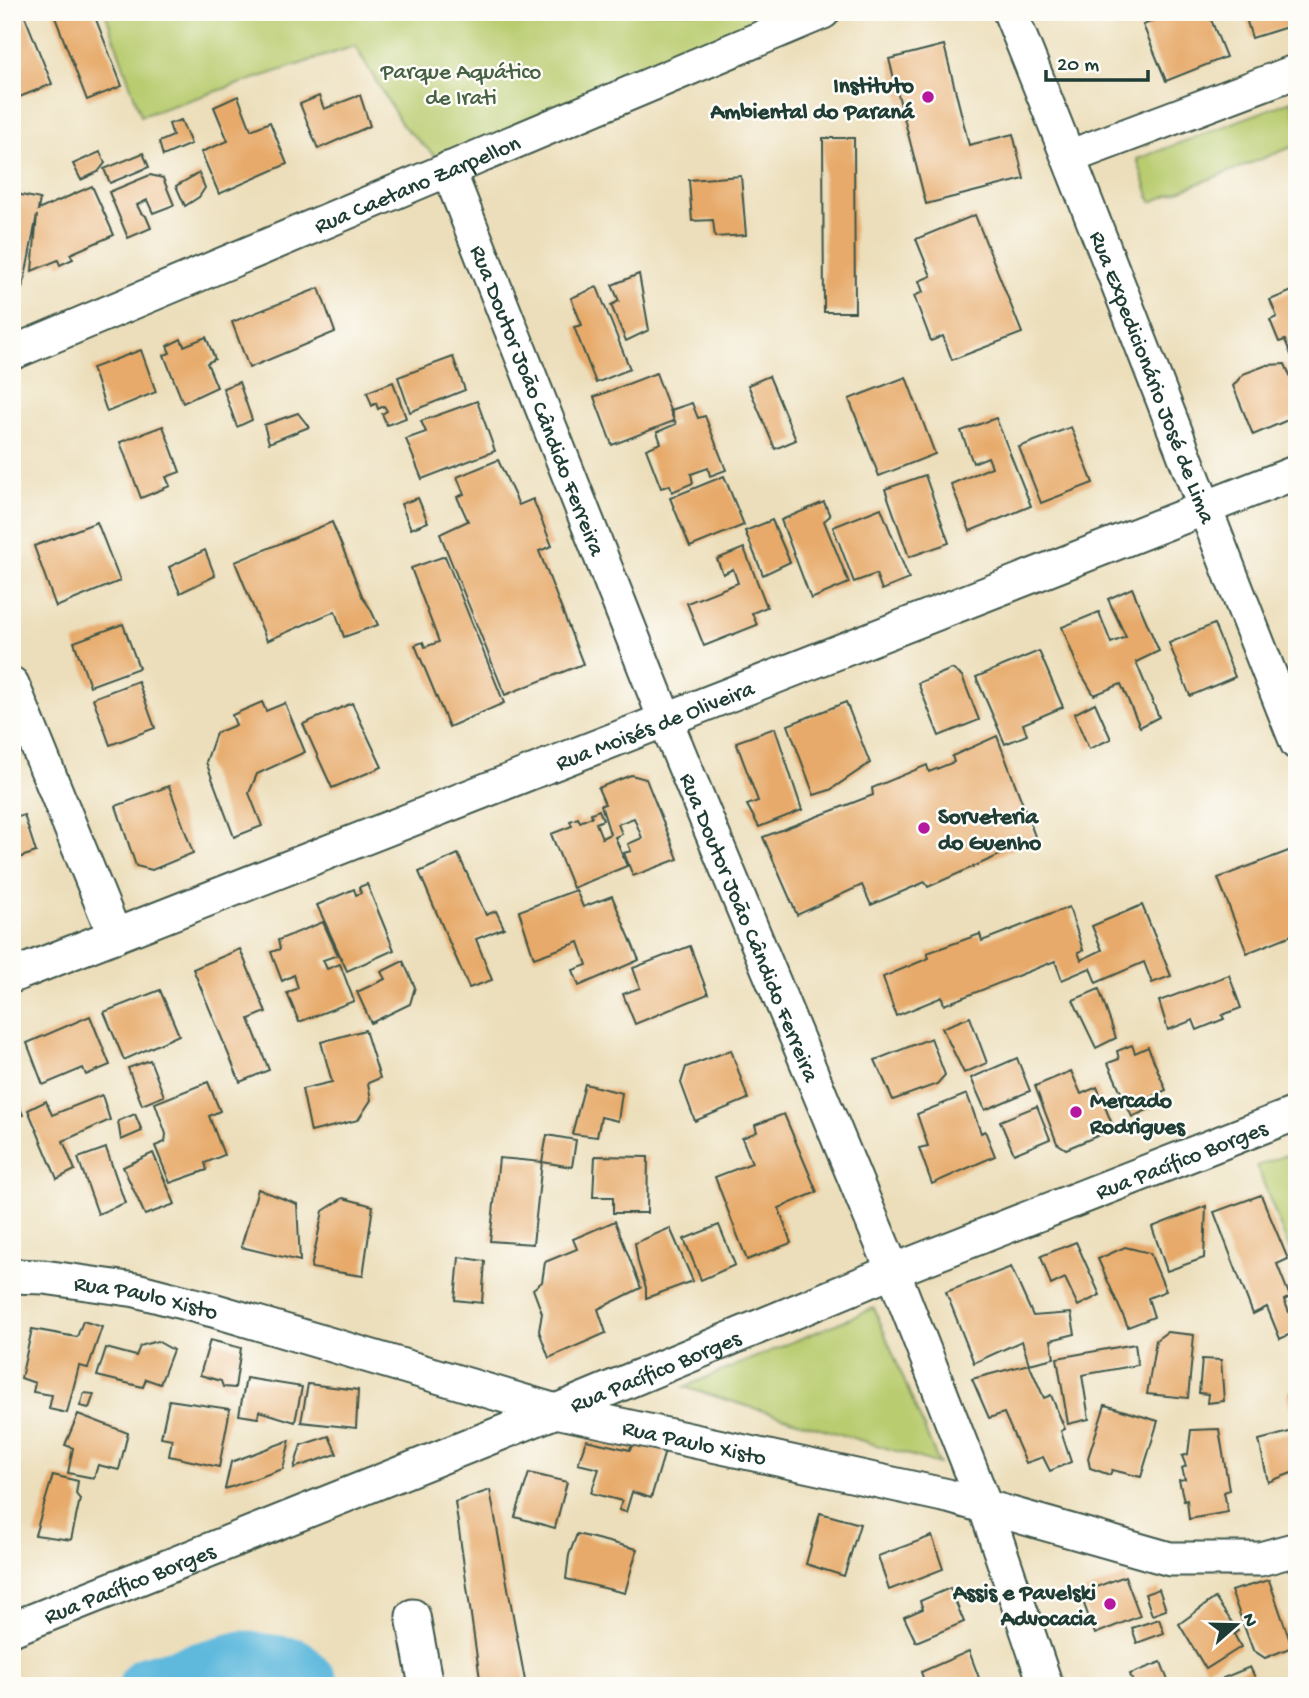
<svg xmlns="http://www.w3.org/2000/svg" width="1309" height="1698" font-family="'Gochi Hand',sans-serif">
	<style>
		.green { fill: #b9cc70; stroke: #6c8452; stroke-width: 2 }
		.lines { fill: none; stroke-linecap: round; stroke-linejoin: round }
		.river { stroke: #5fb9dd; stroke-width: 61 }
		.building { fill: #e7aa6a }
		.minor-casing { stroke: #3e5548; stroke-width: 37 }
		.minor { stroke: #fff; stroke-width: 33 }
		.poi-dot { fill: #b5179e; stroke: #fdfcf7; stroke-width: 2.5 }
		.labels { text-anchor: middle; stroke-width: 5; stroke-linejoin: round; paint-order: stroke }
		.park-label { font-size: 23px; fill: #466143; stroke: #fdfcf7 }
		.poi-label { font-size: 23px; font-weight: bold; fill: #1f3d34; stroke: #fdfcf7; text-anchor: end }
		.street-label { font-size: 23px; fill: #1f3d34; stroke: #fdfcf7 }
	</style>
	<rect width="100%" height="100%" fill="#fdfcf7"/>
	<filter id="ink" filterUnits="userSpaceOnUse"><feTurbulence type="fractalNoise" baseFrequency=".0143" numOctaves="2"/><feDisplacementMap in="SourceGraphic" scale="14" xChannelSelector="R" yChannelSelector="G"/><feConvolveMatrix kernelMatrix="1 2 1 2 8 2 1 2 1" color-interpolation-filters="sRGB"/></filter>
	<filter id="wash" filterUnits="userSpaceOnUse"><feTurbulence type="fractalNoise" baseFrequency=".00686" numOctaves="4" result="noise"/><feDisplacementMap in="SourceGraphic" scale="28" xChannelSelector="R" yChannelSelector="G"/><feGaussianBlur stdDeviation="1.57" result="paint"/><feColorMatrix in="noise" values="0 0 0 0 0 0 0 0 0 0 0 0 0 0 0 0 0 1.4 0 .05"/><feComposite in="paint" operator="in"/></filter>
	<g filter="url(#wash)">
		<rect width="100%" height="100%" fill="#ecdeba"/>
		<g class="green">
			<path d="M105,12H769L448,168L403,126L355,46L141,116Z"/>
			<path d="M1291,101L1297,120V145L1151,202L1137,159Z"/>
			<path d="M1297,1151V1270L1257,1166Z"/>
			<path d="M874,1308L939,1464L684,1387Z"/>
		</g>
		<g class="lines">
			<path class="river" d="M149,1686L243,1661L293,1668L309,1686"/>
		</g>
		<g id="blocks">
			<g class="building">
				<path d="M12,12H23L52,84L12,100Z"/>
				<path d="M53,12H93L122,86L87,100Z"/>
				<path d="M1116,12H1139V13L1119,20Z"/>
				<path d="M1175,12H1208L1226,57L1166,81L1143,25Z"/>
				<path d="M1244,12H1296L1297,24L1252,38Z"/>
				<path d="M944,45L969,145L1013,134L1024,179L926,204L889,59Z"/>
				<path d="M360,95L370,126L318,149L300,104L319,96L324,109Z"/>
				<path d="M238,96L251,130L270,122L287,164L219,194L201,152L228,141L214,107Z"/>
				<path d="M181,120L191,144L163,156L159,142L173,136L169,124Z"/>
				<path d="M823,138H854L855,312H824Z"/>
				<path d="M100,152L105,163L98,172L81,180L73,164Z"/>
				<path d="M143,153L149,167L110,183L104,169Z"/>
				<path d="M199,173L205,188L199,197L185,206L176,186Z"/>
				<path d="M150,175L163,178L174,205L153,213L147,200L137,205L141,213L146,216L151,228L128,238L109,192Z"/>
				<path d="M741,176L746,235L715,237L713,220L692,221L689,180Z"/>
				<path d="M92,186L114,235L70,254L73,259L60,265L58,260L32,271L37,215L23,288L12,292V193L40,199L38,210Z"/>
				<path d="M975,215L1022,333L952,360L943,336L931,341L914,296L923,292L919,281L931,276L916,239Z"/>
				<path d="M639,274L649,330L626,341L611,305L619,301L612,285Z"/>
				<path d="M597,287L630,369L596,383L574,327L582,325L571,298Z"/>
				<path d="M319,288L335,332L249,368L232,322Z"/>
				<path d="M1297,289V369L1285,340L1279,342L1270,320L1277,317L1270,300Z"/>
				<path d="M206,337L215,359L207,363L217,387L183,403L164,355L170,353L167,346L181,339L184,346Z"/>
				<path d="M141,350L156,392L107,412L92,368Z"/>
				<path d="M453,357L465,390L410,412L398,377Z"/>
				<path d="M1285,364L1297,392V416L1253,435L1233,386L1243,374L1267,365Z"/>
				<path d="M656,373L674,421L612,445L594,397Z"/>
				<path d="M769,376L796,440L775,449L748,385Z"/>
				<path d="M906,377L935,454L879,476L849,399Z"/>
				<path d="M239,382L252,420L237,427L223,388Z"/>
				<path d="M393,382L406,418L387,425L382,414L387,411L384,406L378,409L376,403L372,406L367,392Z"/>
				<path d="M477,401L495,451L422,479L406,439L426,432L421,421Z"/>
				<path d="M692,403L698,418L705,416L726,470L710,476L708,468L691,474L693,483L672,492L670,485L661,488L646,449L661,443L657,432L676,424L671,410Z"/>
				<path d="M298,413L309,427L269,443L264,425Z"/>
				<path d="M996,418L1031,506L970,531L951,484L992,467L988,457L973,463L961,431Z"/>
				<path d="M163,426L180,472L166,477L170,486L141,498L120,442Z"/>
				<path d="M1071,427L1093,483L1041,503L1019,447Z"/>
				<path d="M498,460L519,505L533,499L552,546L539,551L583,664L505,695L440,534L468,521L457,497L464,494L457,477Z"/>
				<path d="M925,475L949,543L909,557L885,489Z"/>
				<path d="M724,476L744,525L690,547L670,498Z"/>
				<path d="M418,498L428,522L411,529L401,504Z"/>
				<path d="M824,502L830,516L824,521L849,583L811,599L781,520Z"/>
				<path d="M881,508L909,579L882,590L876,574L854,582L833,527Z"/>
				<path d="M772,520L790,562L763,575L745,531Z"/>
				<path d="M97,522L120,581L56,607L34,546Z"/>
				<path d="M332,522L363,598L370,608L378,625L344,637L335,611L267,641L235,562Z"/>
				<path d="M744,548L767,607L752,613L757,625L704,646L687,603L738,583L733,569L723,574L717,559Z"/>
				<path d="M205,550L215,576L180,593L169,567Z"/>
				<path d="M445,556L504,703L449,727L415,645L423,642L425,647L439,642L411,568Z"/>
				<path d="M1132,588L1159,651L1136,662L1159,717L1140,727L1121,684L1094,695L1079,670L1062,627L1099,612L1111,643L1126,637L1108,599Z"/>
				<path d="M123,624L139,668L90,686L74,642Z"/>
				<path d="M1214,624L1235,677L1190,696L1169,643Z"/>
				<path d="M1039,651L1063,707L1023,724L1027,735L1005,744L976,677Z"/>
				<path d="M952,669L962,676L979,720L939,736L918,683Z"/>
				<path d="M138,681L155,728L110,745L93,698Z"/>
				<path d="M262,702L266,711L285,703L305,752L257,774L249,793L262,826L234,837L206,762L216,733L236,725L232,715Z"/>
				<path d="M846,702L870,763L830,790L814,795L788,725Z"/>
				<path d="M352,703L382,767L332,788L303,724Z"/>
				<path d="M1095,703L1111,739L1089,749L1074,714Z"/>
				<path d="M775,728L802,810L759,827L747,805L758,801L736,742Z"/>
				<path d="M997,736L1036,839L928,887L925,882L871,905L862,885L797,915L763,837L873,795L872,788L927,765L929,772L954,762L952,756Z"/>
				<path d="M631,775L646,779L678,859L633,876L624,853L631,851L628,844L642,838L634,818L618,824L622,834L615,837L627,866L573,888L551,834L572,826L570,821L578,818L580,822L592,817L591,813L599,810L603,820L596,823L602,838L610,834L601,805L605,804L598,788Z"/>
				<path d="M169,786L193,853L152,870L136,866L116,806Z"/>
				<path d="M24,815L36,852L12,860V819Z"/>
				<path d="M1291,850L1297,866V933L1247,953L1218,878Z"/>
				<path d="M458,854L486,915L496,911L504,928L476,939L492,980L469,988L419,872Z"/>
				<path d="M367,884L394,950L347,971L317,905L354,889L356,895L361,893L359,887Z"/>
				<path d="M576,890L583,907L612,896L639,960L579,986L573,970L587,965L579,942L534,958L519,911Z"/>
				<path d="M1142,905L1171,976L1152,983L1144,962L1096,983L1090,968L1062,980L1055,961L944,1005L942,997L896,1016L883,977L929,958L927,953L980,934L982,941L1069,907L1083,950L1078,952L1081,960L1102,950L1092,926Z"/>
				<path d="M323,922L338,955L323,960L327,969L340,964L354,1001L299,1022L287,993L298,988L294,975L282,981L271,952L280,949L278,940Z"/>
				<path d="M690,946L708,994L635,1024L623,994L640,988L633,968Z"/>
				<path d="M240,949L266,1012L249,1019L269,1070L240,1082L193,969Z"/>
				<path d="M403,961L415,987L410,1004L371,1023L357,992L385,979L381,972Z"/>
				<path d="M1229,975L1241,1008L1222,1015L1224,1019L1197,1030L1193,1020L1168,1030L1159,1001Z"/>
				<path d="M1099,989L1116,1038L1096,1048L1073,1000Z"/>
				<path d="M160,990L179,1035L124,1060L104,1012Z"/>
				<path d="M90,1016L110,1065L86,1075L83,1068L43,1085L27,1043Z"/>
				<path d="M970,1017L987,1063L964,1073L942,1028Z"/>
				<path d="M365,1030L380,1078L368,1083L371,1100L358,1120L311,1132L302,1089L332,1082L321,1042Z"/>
				<path d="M931,1038L945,1075L937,1084L893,1100L875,1060Z"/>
				<path d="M1132,1045L1135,1053L1148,1047L1166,1090L1149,1098L1154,1107L1132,1117L1108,1063L1119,1059L1117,1051Z"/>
				<path d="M731,1050L748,1099L695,1121L681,1083L686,1067Z"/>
				<path d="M1017,1058L1030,1091L985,1110L971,1078Z"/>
				<path d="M150,1060L164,1096L142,1105L128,1068Z"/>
				<path d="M1071,1071L1081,1094L1097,1087L1114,1129L1066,1149L1057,1143L1035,1086Z"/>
				<path d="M208,1082L220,1111L209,1116L224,1155L205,1163L207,1170L170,1183L155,1146L165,1142L166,1134L155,1103Z"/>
				<path d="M585,1084L622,1093L618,1121L601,1117L597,1137L572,1134Z"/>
				<path d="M12,1088L23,1115L12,1119Z"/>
				<path d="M967,1094L981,1133L985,1131L995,1156L932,1184L919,1148L928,1146L917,1114Z"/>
				<path d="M102,1095L110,1120L63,1141L75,1170L57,1179L28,1110L46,1101L52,1115Z"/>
				<path d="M1037,1106L1050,1139L1014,1154L1000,1121Z"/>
				<path d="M135,1114L142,1131L121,1140L118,1121Z"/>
				<path d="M784,1114L817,1192L779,1208L791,1243L747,1260L715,1177L752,1163L742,1138L757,1132L755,1125Z"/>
				<path d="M547,1135L576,1140L572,1167L542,1162L533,1244L490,1241L499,1158L542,1162Z"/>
				<path d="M106,1148L125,1203L98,1214L78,1158Z"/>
				<path d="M153,1153L175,1204L145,1215L123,1167Z"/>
				<path d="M595,1156L648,1157L647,1213H613V1197H593Z"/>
				<path d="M258,1189L297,1204L300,1261L241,1247Z"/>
				<path d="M1261,1195L1288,1259L1277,1264L1290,1297L1284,1300L1289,1312L1297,1310V1331L1280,1339L1267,1307L1253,1314L1214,1212Z"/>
				<path d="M343,1198L373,1206L363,1276L311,1268L323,1211Z"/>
				<path d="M1206,1206L1204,1258L1167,1271L1152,1227Z"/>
				<path d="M615,1221L641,1288L598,1309L606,1333L549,1358L539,1331L542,1313L533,1289L542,1282L545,1262L577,1249L573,1239Z"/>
				<path d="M719,1225L735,1265L701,1280L684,1239Z"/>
				<path d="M670,1228L693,1281L646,1298V1288L638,1262L635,1243Z"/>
				<path d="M1076,1242L1100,1295L1078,1306L1065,1278L1051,1285L1041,1256Z"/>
				<path d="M1125,1247L1150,1253L1166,1291L1148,1298L1154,1317L1128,1327L1098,1259Z"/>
				<path d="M459,1257L485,1261L482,1303L455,1300Z"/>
				<path d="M1011,1267L1033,1316L1071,1313L1075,1334L1051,1340L1054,1358L1029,1364L1022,1341L974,1363L946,1292Z"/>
				<path d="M83,1321L102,1327L88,1368L79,1366L67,1413L49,1409L52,1395L33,1392L35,1383L21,1378L32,1329L77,1337Z"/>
				<path d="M1167,1332L1194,1335L1188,1398L1147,1394L1156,1340Z"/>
				<path d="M210,1340L241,1348L235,1388L223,1387L221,1381L200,1375Z"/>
				<path d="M157,1341L173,1350L160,1384L146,1379L143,1387L97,1376L106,1348L136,1356L140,1346Z"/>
				<path d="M1135,1344L1138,1365L1082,1375L1089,1419L1068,1424L1057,1358Z"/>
				<path d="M1202,1359L1221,1360L1224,1401L1207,1403L1208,1394L1199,1393Z"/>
				<path d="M1029,1364L1044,1398L1051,1395L1065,1429L1061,1431L1071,1462L1050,1471L1043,1457L1026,1463L1004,1413L989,1418L972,1379Z"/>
				<path d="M246,1378L302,1387L295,1422L259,1411L258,1418L239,1415Z"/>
				<path d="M308,1384L358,1390L356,1428L301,1422Z"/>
				<path d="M1297,1391V1417L1293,1418L1287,1394Z"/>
				<path d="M84,1393L94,1394L89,1408L80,1406Z"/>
				<path d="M169,1400L230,1409L219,1467L169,1456L172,1439L161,1437Z"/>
				<path d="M1105,1405L1158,1421L1141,1477L1112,1470L1110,1475L1090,1468L1088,1458Z"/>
				<path d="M78,1414L128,1433L119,1470L98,1465L94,1478L68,1473L73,1448L65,1445Z"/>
				<path d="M1219,1429L1229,1490L1224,1492L1228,1512L1189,1519L1187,1500L1184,1501L1179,1480L1185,1479L1182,1468L1186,1466L1182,1456L1188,1454L1191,1430Z"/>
				<path d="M1293,1431L1297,1447V1471L1268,1482L1259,1440Z"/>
				<path d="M329,1436L337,1454L294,1468L301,1445Z"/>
				<path d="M635,1439L665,1451L651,1498L632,1492L626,1512L619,1510L622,1501L591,1493L599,1469L578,1464L586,1440L630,1450Z"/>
				<path d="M290,1440L283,1469L225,1489L231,1462Z"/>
				<path d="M529,1473L567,1482L555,1528L515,1517Z"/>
				<path d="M53,1475L78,1481L76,1494L80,1499L71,1540L35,1535Z"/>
				<path d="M490,1490L526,1686H481L455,1502Z"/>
				<path d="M820,1513L860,1524L844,1576L806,1564Z"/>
				<path d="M577,1534L637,1549L625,1593L566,1579L569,1555Z"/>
				<path d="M932,1536L943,1569L889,1590L878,1556Z"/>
				<path d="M1125,1576L1140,1616L1095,1634L1080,1593Z"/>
				<path d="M1269,1580L1292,1647L1265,1658L1253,1650L1231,1591Z"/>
				<path d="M950,1588L964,1622L916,1642L904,1617L923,1609L920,1601Z"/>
				<path d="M1159,1589L1166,1610L1152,1615L1145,1594Z"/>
				<path d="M1215,1598L1238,1631L1234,1634L1241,1647L1206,1669L1179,1624Z"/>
				<path d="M1159,1619L1164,1633L1137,1643L1132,1628Z"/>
				<path d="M969,1651L982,1686H926L921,1672Z"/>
				<path d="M1161,1662L1170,1686H1134L1130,1674Z"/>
				<path d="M1250,1667L1259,1686H1225L1223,1678Z"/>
			</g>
		</g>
	</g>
	<g filter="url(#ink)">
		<use href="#blocks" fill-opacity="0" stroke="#3e5548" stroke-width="2"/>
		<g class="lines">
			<g class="minor-casing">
				<g id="minor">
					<path id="s1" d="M1010,12C1109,254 1200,500 1297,743"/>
					<path d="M1069,157L1297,71"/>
					<path id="s2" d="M448,169L665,719L893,1271L985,1506L1046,1686"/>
					<path id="s3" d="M12,353L823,12"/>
					<path d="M12,684L115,936"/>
					<path id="s4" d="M12,976L1297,472"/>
					<path id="s5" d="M12,1276L44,1277L136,1290L213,1310L556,1411L948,1496L1170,1559H1260L1297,1549"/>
					<path d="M413,1616L426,1686"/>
					<path id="s6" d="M12,1629L556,1411L893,1271L1297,1113"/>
				</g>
			</g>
			<use href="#minor" class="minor"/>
		</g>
	</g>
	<g class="poi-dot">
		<circle cx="928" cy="97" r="7"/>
		<circle cx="924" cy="828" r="7"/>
		<circle cx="1076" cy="1112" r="7"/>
		<circle cx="1110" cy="1604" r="7"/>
	</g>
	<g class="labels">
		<g class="park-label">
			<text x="461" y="78">Parque Aquático<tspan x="461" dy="26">de Irati</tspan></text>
		</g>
		<g class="poi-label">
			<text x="914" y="92">Instituto<tspan x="914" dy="26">Ambiental do Paraná</tspan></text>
			<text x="938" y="823" text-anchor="start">Sorveteria<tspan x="938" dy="26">do Guenho</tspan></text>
			<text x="1090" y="1107" text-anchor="start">Mercado<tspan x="1090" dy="26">Rodrigues</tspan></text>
			<text x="1096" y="1599">Assis e Pavelski<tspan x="1096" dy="26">Advocacia</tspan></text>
		</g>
		<g class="street-label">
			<text dy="8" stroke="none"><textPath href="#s3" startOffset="439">Rua Caetano Zarpellon</textPath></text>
			<text dy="8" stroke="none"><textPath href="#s1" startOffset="392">Rua Expedicionário José de Lima</textPath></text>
			<text dy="8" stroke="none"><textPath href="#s2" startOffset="248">Rua Doutor João Cândido Ferreira</textPath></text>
			<text dy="8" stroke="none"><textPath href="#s4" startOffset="690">Rua Moisés de Oliveira</textPath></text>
			<text dy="8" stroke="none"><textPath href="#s2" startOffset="816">Rua Doutor João Cândido Ferreira</textPath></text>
			<text dy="8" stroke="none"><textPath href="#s6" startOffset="1260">Rua Pacífico Borges</textPath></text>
			<text dy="8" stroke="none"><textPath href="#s5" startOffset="136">Rua Paulo Xisto</textPath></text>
			<text dy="8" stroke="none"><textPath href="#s6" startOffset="693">Rua Pacífico Borges</textPath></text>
			<text dy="8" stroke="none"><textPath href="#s5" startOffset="704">Rua Paulo Xisto</textPath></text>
			<text dy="8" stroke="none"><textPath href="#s6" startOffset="126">Rua Pacífico Borges</textPath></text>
		</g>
	</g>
	<rect width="1309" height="1698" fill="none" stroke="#fdfcf7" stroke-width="42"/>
	<g transform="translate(1236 1625) rotate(70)" stroke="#fdfcf7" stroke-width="5" paint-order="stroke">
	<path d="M0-5L12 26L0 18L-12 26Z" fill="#1f3d34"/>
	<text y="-10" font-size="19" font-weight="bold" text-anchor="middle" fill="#1f3d34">N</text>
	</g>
	<path d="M1046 70v10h102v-10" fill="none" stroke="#1f3d34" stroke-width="3.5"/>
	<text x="1057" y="70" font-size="21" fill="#1f3d34" stroke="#fdfcf7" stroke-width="5" paint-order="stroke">20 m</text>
</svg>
